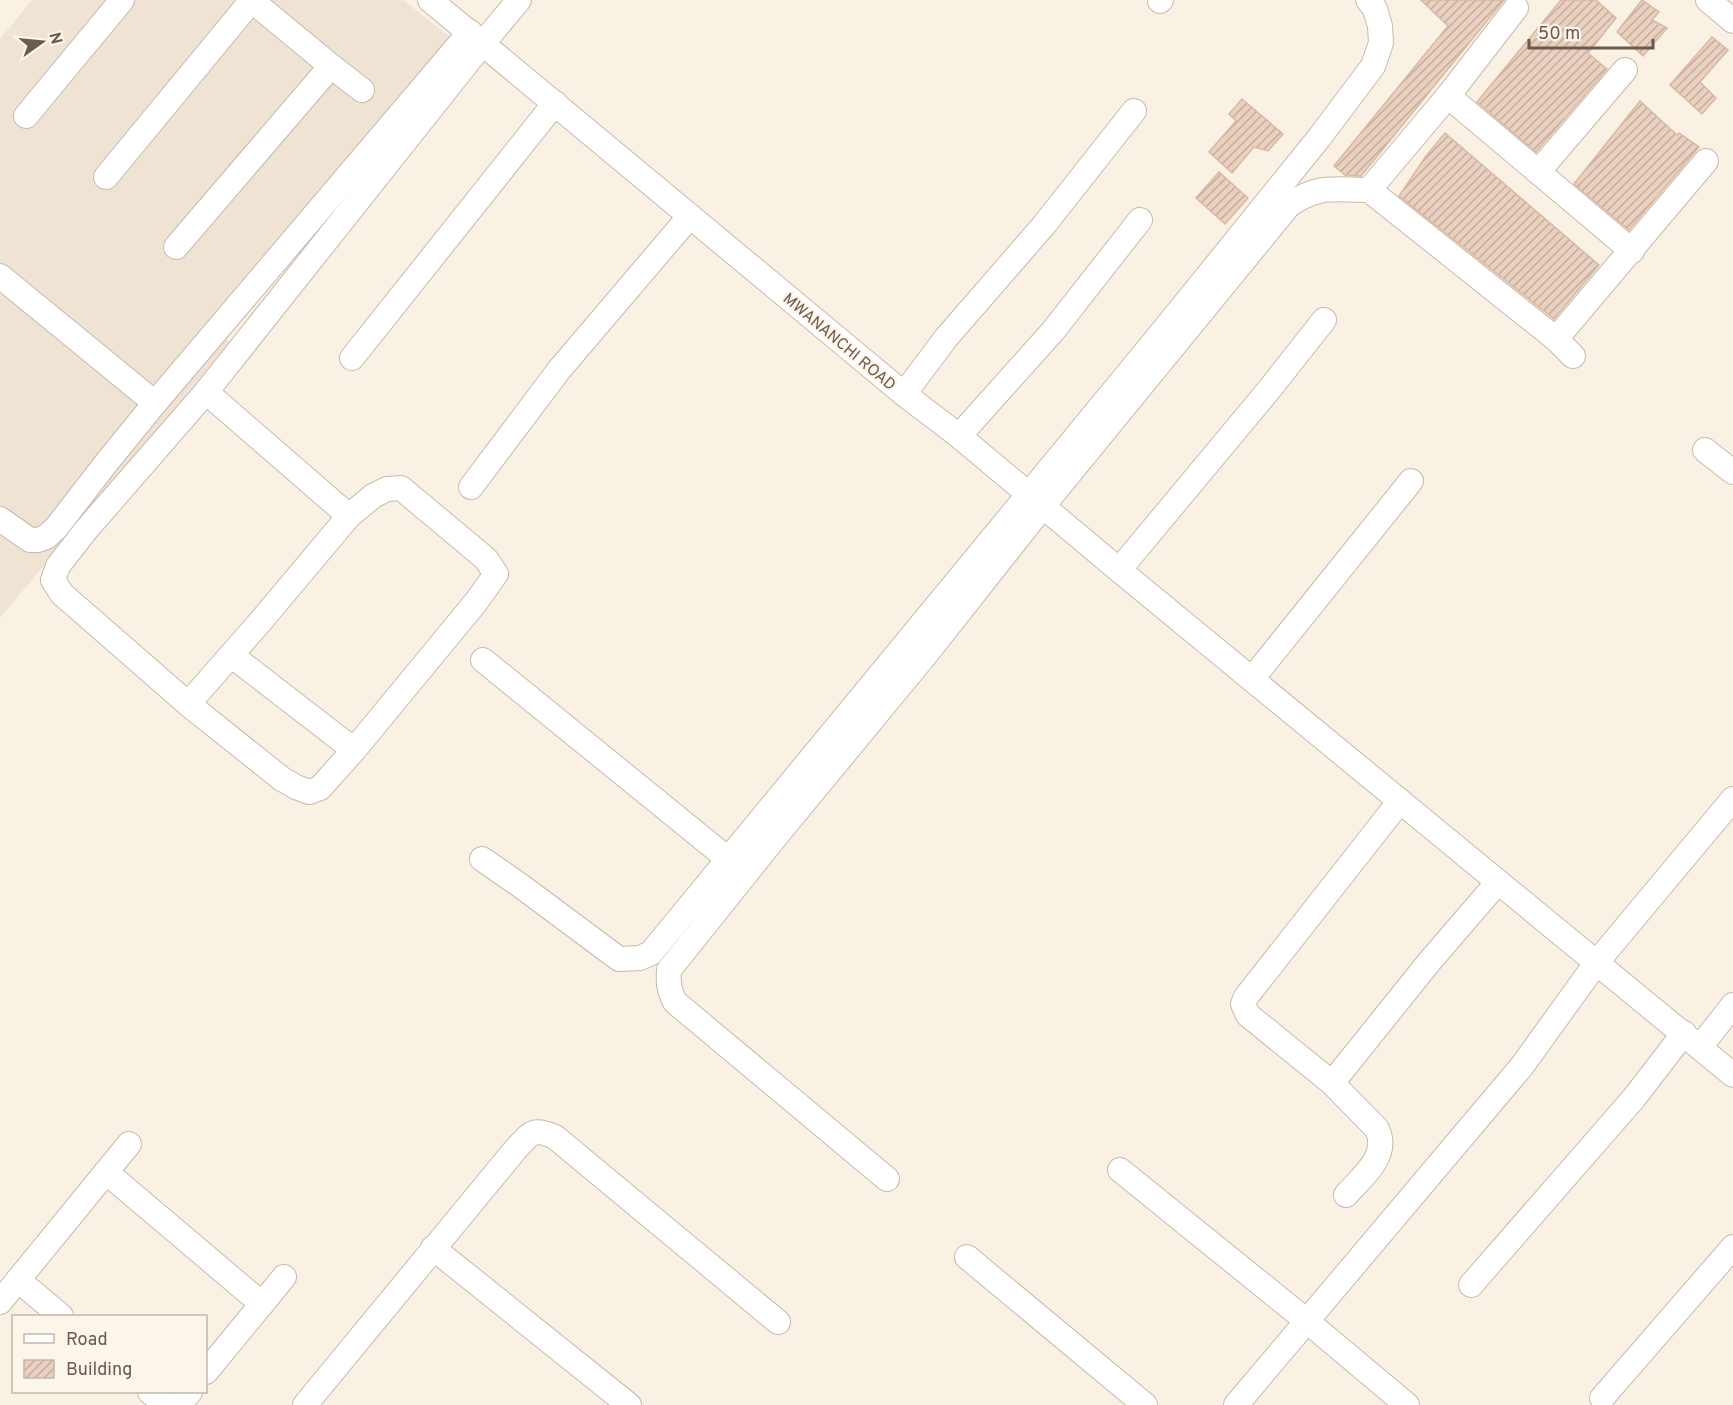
<svg xmlns="http://www.w3.org/2000/svg" width="1733" height="1405" font-family="Overpass,sans-serif">
	<style>
		.residential { fill: #efe3d3 }
		.building { fill: url(#building-hatch); stroke: #dab8a2; stroke-width: 1.5 }
		.lines { fill: none; stroke-linecap: round; stroke-linejoin: round }
		.minor-casing { stroke: #c8b9ac; stroke-width: 26 }
		.minor { stroke: #fff; stroke-width: 24 }
		.labels { text-anchor: middle; stroke-width: 4.5; stroke-linejoin: round; paint-order: stroke }
		.street-label { font-size: 16px; fill: #6d594d; stroke: #fcf5e9 }
	</style>
	<defs>
		<pattern id="building-hatch" width="6" height="6" patternUnits="userSpaceOnUse" patternTransform="scale(1.5)"><rect width="6" height="6" fill="#ead1bf"/><path d="M-1 1l2-2M0 6l6-6M5 7l2-2" fill="none" stroke="#c2ad9d"/></pattern>
	</defs>
	<rect width="100%" height="100%" fill="#f9f1e4"/>
	<path class="residential" d="M32,0H403L459,44L216,331L230,342L0,618V39Z"/>
	<g class="building">
		<path d="M1421,0H1504L1361,176L1345,175L1334,166L1448,26Z"/>
		<path d="M1561,0H1596L1616,18L1588,53L1607,69L1536,152L1477,102Z"/>
		<path d="M1642,0L1659,12L1652,20L1667,28L1643,56L1617,32Z"/>
		<path d="M1712,37L1728,50L1700,82L1716,98L1702,114L1670,85Z"/>
		<path d="M1242,99L1283,134L1268,151L1254,147L1232,173L1209,152L1236,121L1229,114Z"/>
		<path d="M1640,101L1677,135L1679,133L1699,147L1629,230L1574,184Z"/>
		<path d="M1445,133L1599,265L1554,319L1399,196L1426,156Z"/>
		<path d="M1219,172L1248,198L1225,224L1196,198Z"/>
	</g>
	<g class="lines">
		<g class="minor-casing">
			<g id="minor">
				<path d="M430,0L904,394L959,436L1119,570L1733,1075"/>
				<path d="M1708,0L1733,21"/>
				<path d="M1160,1L1161,0"/>
				<path d="M331,66L362,90"/>
				<path d="M1448,96L1632,251"/>
				<path d="M26,116L122,0"/>
				<path d="M1538,172L1625,70"/>
				<path d="M106,177L252,0"/>
				<path d="M1369,190L1556,339L1573,356"/>
				<path d="M176,247L331,66L251,0"/>
				<path d="M0,276L155,403"/>
				<path d="M1556,339L1706,161"/>
				<path d="M352,358L555,103"/>
				<path d="M206,392L349,516"/>
				<path d="M904,394L946,338L1044,225L1134,111"/>
				<path d="M959,436L1053,331L1140,220"/>
				<path d="M1705,450L1733,472"/>
				<path d="M471,487L559,370L690,216"/>
				<path d="M0,519L30,540H38L46,537L56,528L107,462L155,403L470,32"/>
				<path d="M1119,570L1268,391L1324,320"/>
				<path d="M231,655L354,750"/>
				<path d="M483,660L728,859"/>
				<path d="M1252,679L1411,481"/>
				<path d="M188,704L260,622L349,516L373,496L387,489L401,488L486,559L496,574L476,602L354,750L320,788L309,792L296,787L282,779L188,704L62,594L53,580L58,566L86,530L206,392L483,43L519,0"/>
				<path d="M482,859L521,886L619,959L640,958L651,953L1163,331L1319,138L1373,66L1381,43L1380,26L1375,9L1368,0"/>
				<path d="M1700,1047L1733,1005"/>
				<path d="M1332,1083L1430,961L1498,882"/>
				<path d="M1120,1170L1308,1322L1407,1405"/>
				<path d="M106,1172L262,1304"/>
				<path d="M887,1179L675,1002C669,990 668,983 669,970L773,840L927,653L1043,506L1289,205C1319,184 1335,190 1369,190L1448,96L1516,8"/>
				<path d="M1346,1195C1362,1177 1390,1156 1377,1129L1332,1083L1248,1015L1243,1004L1246,997L1400,801"/>
				<path d="M433,1248L629,1405"/>
				<path d="M967,1257L1145,1405"/>
				<path d="M18,1280L61,1316"/>
				<path d="M1471,1285L1634,1098L1684,1033"/>
				<path d="M0,1302L129,1144"/>
				<path d="M206,1372L284,1277"/>
				<path d="M150,1392L166,1405"/>
				<path d="M1602,1398L1733,1247"/>
				<path d="M178,1405L190,1392"/>
				<path d="M305,1405L515,1150C531,1133 532,1127 555,1137L778,1322"/>
				<path d="M1236,1405L1522,1066L1597,962L1733,799"/>
			</g>
		</g>
		<use href="#minor" class="minor"/>
	</g>
	<g class="labels">
		<g class="street-label">
			<text transform="translate(840 341) rotate(40)" y="6">MWANANCHI ROAD</text>
		</g>
	</g>
	<rect x="12" y="1315" width="195" height="78" fill="#fcf5e9" stroke="#c3b7ab" stroke-width="1.5"/>
	<rect x="24" y="1334" width="30" height="9" fill="#ffffff" stroke="#c3b7ab" stroke-width="1.5"/>
	<text x="66" y="1345" font-size="18" fill="#6d594d">Road</text>
	<rect x="24" y="1360" width="30" height="18" fill="url(#building-hatch)" stroke="#c3b7ab" stroke-width="1.5"/>
	<text x="66" y="1375" font-size="18" fill="#6d594d">Building</text>
	<g transform="translate(42 42) rotate(75)" stroke="#fcf5e9" stroke-width="4.5" paint-order="stroke">
	<path d="M0-4.5L10 22L0 15L-10 22Z" fill="#6d594d"/>
	<text y="-9" font-size="16" font-weight="bold" text-anchor="middle" fill="#6d594d">N</text>
	</g>
	<path d="M1529 39v9h124v-9" fill="none" stroke="#6d594d" stroke-width="3"/>
	<text x="1538" y="39" font-size="18" fill="#6d594d" stroke="#fcf5e9" stroke-width="4.5" paint-order="stroke">50 m</text>
</svg>
